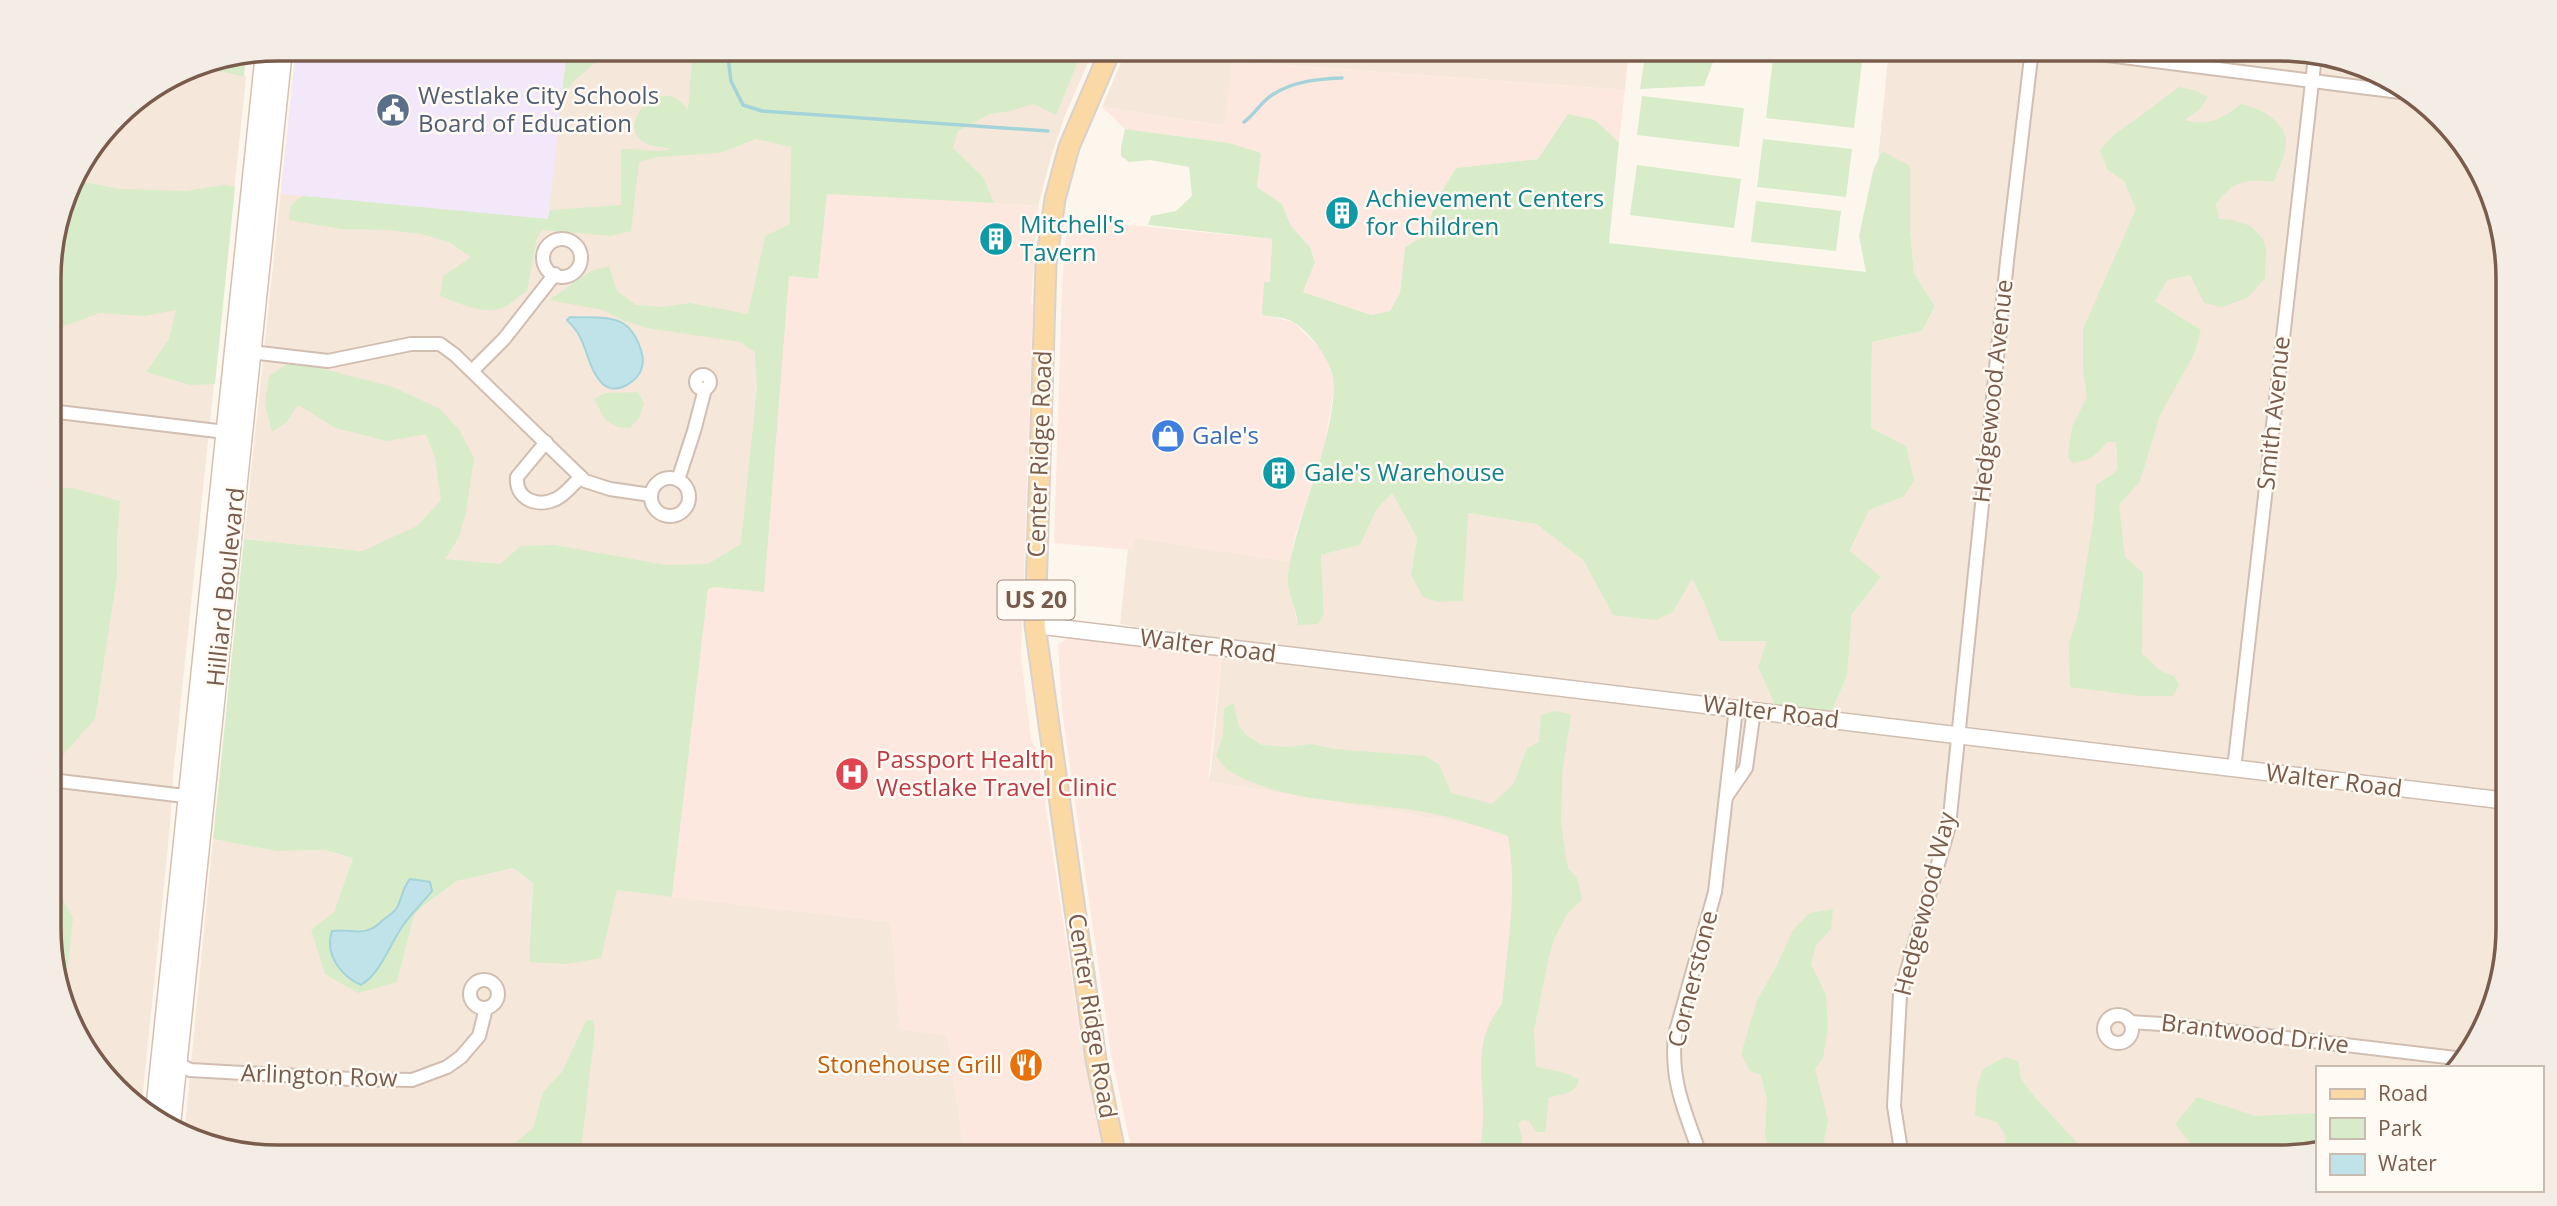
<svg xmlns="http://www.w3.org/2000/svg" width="2557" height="1206" font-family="'Open Sans',sans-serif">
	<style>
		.residential { fill: #f5e8da }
		.commercial { fill: #fde8e0 }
		.education { fill: #f3e8fa }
		.green { fill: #d8ecc9 }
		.water { fill: #bfe3e8; stroke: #a5d3da; stroke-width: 2 }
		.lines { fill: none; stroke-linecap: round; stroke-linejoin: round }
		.stream { stroke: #a5d3da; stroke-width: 3.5 }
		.minor-casing { stroke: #d1beb0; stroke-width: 16 }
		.tertiary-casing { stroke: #d1beb0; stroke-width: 19 }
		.secondary-casing { stroke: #d6c0b0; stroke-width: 21 }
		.primary-casing { stroke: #dad1cd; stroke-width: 23 }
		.minor { stroke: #fff; stroke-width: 12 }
		.tertiary { stroke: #fff; stroke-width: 16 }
		.secondary { stroke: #fff; stroke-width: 18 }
		.primary { stroke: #fbd9a5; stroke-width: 19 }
		.labels { text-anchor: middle; stroke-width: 5; stroke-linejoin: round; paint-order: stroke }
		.shield { fill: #fffaf3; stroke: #a28b7f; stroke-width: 2 }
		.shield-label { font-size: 23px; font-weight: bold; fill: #7a5c4d }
		.service-label { font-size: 24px; fill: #4e5e75; stroke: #fffaf3; text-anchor: start }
		.culture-label { font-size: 24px; fill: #0d838f; stroke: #fffaf3; text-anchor: start }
		.street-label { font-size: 24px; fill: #7a5c4d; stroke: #fffaf3 }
		.shop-label { font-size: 24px; fill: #366cbe; stroke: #fffaf3; text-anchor: start }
		.health-label { font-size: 24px; fill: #be3a42; stroke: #fffaf3; text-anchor: start }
		.food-label { font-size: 24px; fill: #c56008; stroke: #fffaf3; text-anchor: end }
		.rim { fill: none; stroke: #7a5c4d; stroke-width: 3.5 }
	</style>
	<rect width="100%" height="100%" fill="#fdf6ec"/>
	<g class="residential">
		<path d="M296,49H1094L1066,113L1052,153L1038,206L827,194L789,276L764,592L244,539Z"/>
		<path d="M1127,49H1629L1625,90L1233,61L1225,126L1102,107Z"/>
		<path d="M1889,49H2279L2367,67L2461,139L2506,248L2508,794L2086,745L1972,727L1829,717L1847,676L1852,614L1881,577L1850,552L1869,510L1903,497L1905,446L1871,428L1872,342L1922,331L1935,308L1914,273L1910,227L1882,151L1878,160Z"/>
		<path d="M206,63L246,77L173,777L170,826L142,1102L96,1067L51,958L50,263L72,177L127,106L191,66Z"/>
		<path d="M1392,493L1417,538L1411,575L1463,601L1467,513L1536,524L1583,560L1613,615L1673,611L1691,578L1706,607L1767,641L1777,709L1194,637L1120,624L1128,549H1132L1134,537L1290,562L1287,578L1298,625L1324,614L1321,555L1360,545L1377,509Z"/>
		<path d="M1222,654L2508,808V928L2490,1016L2458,1068H2317V1149L2294,1157H1495L1522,833L1208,781L1211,771Z"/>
		<path d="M213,839L276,851L325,850L353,858L334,912L397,982L414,916L423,906L457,881L513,868L533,883L529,962L616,890L891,922L900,1029L947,1035L965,1157H278L190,1139L184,1135Z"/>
	</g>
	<g class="commercial">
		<path d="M1232,61L1625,90L1619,142L1595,120L1538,159L1456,168L1435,203L1426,235L1405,247L1400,293L1390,312L1371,315L1303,292L1315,262L1310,247L1291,226L1282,204L1257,187L1260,160L1229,143L1125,129L1102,107L1224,126Z"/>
		<path d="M827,194L1038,206L1031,304H1033L1021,656L1031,740L1037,750L1082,1046L1104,1157H965L947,1035L900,1030L891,922L672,897L708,588L716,587L764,592L789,276L818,279Z"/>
		<path d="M1067,219L1272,239L1270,282L1262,315L1293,322L1325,353L1335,384L1324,447L1295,536L1290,562L1134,537L1132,550L1054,543L1062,287Z"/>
		<path d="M1072,636L1222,654L1208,781L1523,833L1495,1157H1133L1111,1054L1062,711L1058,644Z"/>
	</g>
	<path class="education" d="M296,49H567L548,220L281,194Z"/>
	<g class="green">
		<path d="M567,49H611L575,80L562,96Z"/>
		<path d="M693,49H1083L1056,115L1033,104L1011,111L990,114L958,131L953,148L983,177L994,203L827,194L818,279L789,276L764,592L716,587L708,589L672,897L617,890L601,958L566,964L529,962L533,883L513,868L457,881L423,906L414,916L397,982L358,993L325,974L311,930L334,912L353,858L325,850L276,851L213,839L244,539L362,551L417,526L441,500L435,458L426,434L387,441L336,428L298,405L286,423L272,432L265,404L269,376L287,364L312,366L393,387L440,409L460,431L474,458L466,512L459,537L445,559L500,564L521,546L554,545L666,565L708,564L741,544L757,386L755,352L740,342L647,328L622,320L603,310L549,300L591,271L609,266L617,291L636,305L662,307L690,303L748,314L765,236L790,224L791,147L756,139L720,153L657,157L639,162L631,231L611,236L542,230L537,238L527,291C518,297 509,306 499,309C481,314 456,302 440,296L443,276L471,257L449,242L421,234L388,230L341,229L289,220C289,206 292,201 304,196L548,219L550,210L621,205V149C639,148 656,154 672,149C664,147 652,147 645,143C618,129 648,85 676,98C680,100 684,106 688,109Z"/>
		<path d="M1646,49H1718L1704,86L1640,89Z"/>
		<path d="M1774,49H1819L1863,54L1854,128L1766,118Z"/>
		<path d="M246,55L244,76L246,77L194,66Z"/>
		<path d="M2179,87L2193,90L2208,97L2200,109L2185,120C2208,127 2224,118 2241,104C2260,108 2288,122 2286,145C2285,157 2277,171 2274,182C2245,178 2232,181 2216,205L2219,219L2232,220L2251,226L2263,239L2266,249L2265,278L2247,298L2222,307L2204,303L2190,275L2167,280L2155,301L2201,330L2194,354L2160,415L2140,481L2119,505L2125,557L2143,573L2142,654L2161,671L2174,676L2179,685L2173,696H2140L2070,687L2069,644L2078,615L2094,517L2096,485L2118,470L2116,442H2107C2097,455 2089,461 2072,463L2068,456L2072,427L2087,397L2083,368V329L2136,209L2124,181L2108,170L2100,151C2113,132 2125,128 2142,115C2155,105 2166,96 2179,87Z"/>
		<path d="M1642,96L1744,108L1739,147L1637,135Z"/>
		<path d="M1568,114L1595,120L1619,142L1609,243L1866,272L1859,236L1873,171L1882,151L1910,166V227L1914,273L1935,307L1922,331L1872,342L1871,428L1906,446L1914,481L1903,497L1869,510L1850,551L1881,577L1852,614L1847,676L1829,717L1777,709L1758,667L1767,641H1719L1706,607L1692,579L1673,612L1656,620L1613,615L1583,560L1536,524L1468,513L1463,601L1438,602L1423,597L1411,575L1417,538L1392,493L1377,509L1360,545L1321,555L1324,614L1318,624L1298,625C1297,608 1285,589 1288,573C1298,510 1331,451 1334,387C1335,365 1311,332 1293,322C1285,317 1271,317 1262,315L1264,282H1270L1272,239L1148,225L1151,216L1176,211L1192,196L1189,167L1150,160L1129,162L1121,156V147L1125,129L1229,143L1261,153L1257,187L1282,204L1291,226L1310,247L1315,262L1303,292L1371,315L1390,311L1400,293L1405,247L1426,235L1435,203L1456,168L1538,159Z"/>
		<path d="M1763,139L1852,149L1846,197L1757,187Z"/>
		<path d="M1637,165L1741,179L1734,228L1630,215Z"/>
		<path d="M72,180L121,189L186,191L224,185L235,187L215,384L190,385L146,372L169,339L176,310L144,316L100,313L50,331V263Z"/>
		<path d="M1756,201L1841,211L1836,251L1751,242Z"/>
		<path d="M638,392L644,403L639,418L630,428C608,428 604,418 594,399L605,393Z"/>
		<path d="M50,487L72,488L120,501L117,538V577L95,719L55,764L51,763Z"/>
		<path d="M1234,703L1238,724L1246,735L1262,745L1287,747L1311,744L1335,749L1425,756L1439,764L1451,793L1492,804L1514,783L1527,748L1539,742L1541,715L1555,711L1571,714L1562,775L1561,824L1568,868L1577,878L1582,899L1568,913L1554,939L1548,961L1534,1030L1536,1067C1552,1070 1566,1071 1579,1080C1574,1096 1562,1093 1549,1098L1545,1132H1536L1529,1121L1522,1120L1518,1124L1522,1136L1521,1157H1478C1481,1141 1484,1124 1483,1108C1482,1067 1474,1040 1502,1004C1507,948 1518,891 1508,836C1483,828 1456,818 1430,813C1365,800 1290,806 1231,772C1225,768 1220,761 1216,756L1223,736L1224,708Z"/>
		<path d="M51,878L73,918L68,965L61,983L51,958Z"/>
		<path d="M1833,909L1831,929L1816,945L1811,964L1826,995L1828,1027L1823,1058L1815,1069L1828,1120L1824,1139L1828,1157H1772L1765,1137L1767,1100L1761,1075L1750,1071L1741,1054L1757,1000L1775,969L1793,930L1810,913Z"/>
		<path d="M593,1020L595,1030L580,1157H515L514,1144L533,1128L543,1092L562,1072L586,1021Z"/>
		<path d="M2005,1057L2018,1061L2021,1079L2034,1096L2090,1157H2003L2006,1136L1997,1122L1975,1116L1977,1085L1983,1069Z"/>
		<path d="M2197,1097L2256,1116L2317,1113V1149L2294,1157H2201L2175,1124Z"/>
	</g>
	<g class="water">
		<path d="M570,317C587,318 610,315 624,324C635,331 646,355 642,367C639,381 617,395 604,385C590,373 588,352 580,337C577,330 571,325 567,320Z"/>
		<path d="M410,879L430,882L432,891C422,904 408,916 400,930C388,949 380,973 361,985C341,976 324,954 332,931C355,928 364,939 383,920C387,917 393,913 396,909C402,901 401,890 410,879Z"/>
	</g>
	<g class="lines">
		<g class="stream">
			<path d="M727,49L731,81L743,105L762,111L1048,131"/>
			<path d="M1244,122C1255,114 1261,102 1272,95C1293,81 1318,79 1342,78"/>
		</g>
		<g class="minor-casing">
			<g id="minor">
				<path d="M2060,49L2400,92"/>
				<circle cx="562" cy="258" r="19"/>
				<path d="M251,352L328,361L411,344H440L455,355L585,481L610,489L651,495"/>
				<path d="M472,371L504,339L555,274"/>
				<circle cx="703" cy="382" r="7"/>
				<path d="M50,411L234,433"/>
				<path d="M546,442L517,477C515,499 537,508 556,499C565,495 573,484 581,477"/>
				<circle cx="670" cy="497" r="19"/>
				<path d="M678,480L694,431L705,389"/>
				<path d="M2234,769L2315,56"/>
				<path d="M51,780L193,797"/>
				<path d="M1726,797L1746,768L1754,710"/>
				<circle cx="484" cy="994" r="14"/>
				<circle cx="2118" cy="1029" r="14"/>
				<path d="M2130,1022L2176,1025L2464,1059"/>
				<path d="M174,1061L190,1070L352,1079L412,1080L447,1067L461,1057L479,1036L486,1008"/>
				<path d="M1701,1157C1686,1113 1670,1083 1675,1035L1715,892L1736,708"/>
				<path d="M1902,1157L1894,1106L1900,995L1949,826L2007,261L2032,49"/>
			</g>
		</g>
		<g class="tertiary-casing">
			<path id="tertiary" d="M1035,625L2508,801"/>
		</g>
		<g class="secondary-casing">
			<g id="secondary">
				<path d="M155,1112L265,52"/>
				<path d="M171,1125L283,49"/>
			</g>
		</g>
		<g class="primary-casing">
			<path id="primary" d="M1111,49L1069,147L1055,199L1046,264L1035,625L1096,1060L1116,1157"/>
		</g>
		<use href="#minor" class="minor"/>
		<use href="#tertiary" class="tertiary"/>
		<use href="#secondary" class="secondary"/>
		<use href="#primary" class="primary"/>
	</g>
	<defs>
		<g id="civic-disc" transform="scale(1.75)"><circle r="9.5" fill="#5c6f8a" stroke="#fffaf3"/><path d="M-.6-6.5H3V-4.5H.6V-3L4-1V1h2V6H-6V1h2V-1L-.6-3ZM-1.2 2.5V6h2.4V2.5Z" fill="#fff"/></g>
		<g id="building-disc" transform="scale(1.75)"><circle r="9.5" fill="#0f9aa8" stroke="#fffaf3"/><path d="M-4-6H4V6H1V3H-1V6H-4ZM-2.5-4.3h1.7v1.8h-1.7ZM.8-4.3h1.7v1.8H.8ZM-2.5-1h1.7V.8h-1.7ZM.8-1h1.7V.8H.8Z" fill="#fff"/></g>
		<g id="shop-disc" transform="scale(1.75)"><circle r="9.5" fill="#3f7fe0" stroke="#fffaf3"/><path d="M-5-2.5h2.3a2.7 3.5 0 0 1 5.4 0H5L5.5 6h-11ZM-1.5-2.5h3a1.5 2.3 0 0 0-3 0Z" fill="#fff"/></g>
		<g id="hospital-disc" transform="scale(1.75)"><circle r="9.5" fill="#e0444e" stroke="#fffaf3"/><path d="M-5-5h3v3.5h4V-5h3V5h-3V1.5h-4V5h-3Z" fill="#fff"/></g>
		<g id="restaurant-disc" transform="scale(1.75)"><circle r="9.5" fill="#e8710a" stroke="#fffaf3"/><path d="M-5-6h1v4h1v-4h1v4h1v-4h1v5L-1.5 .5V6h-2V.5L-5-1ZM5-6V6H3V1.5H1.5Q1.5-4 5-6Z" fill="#fff"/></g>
	</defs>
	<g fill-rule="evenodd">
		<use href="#civic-disc" x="393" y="110"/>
		<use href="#building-disc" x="1342" y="213"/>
		<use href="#building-disc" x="996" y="239"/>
		<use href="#shop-disc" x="1168" y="436"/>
		<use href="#building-disc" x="1279" y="473"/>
		<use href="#hospital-disc" x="852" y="774"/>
		<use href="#restaurant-disc" x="1026" y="1065"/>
	</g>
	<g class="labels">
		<rect class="shield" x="997.5" y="580.5" width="77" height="39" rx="5"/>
		<g class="shield-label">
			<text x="1036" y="608">US 20</text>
		</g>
		<g class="service-label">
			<text x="418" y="104">Westlake City Schools<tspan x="418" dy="28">Board of Education</tspan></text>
		</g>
		<g class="culture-label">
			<text x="1366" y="207">Achievement Centers<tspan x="1366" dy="28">for Children</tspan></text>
			<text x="1020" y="233">Mitchell's<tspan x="1020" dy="28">Tavern</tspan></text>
			<text x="1304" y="481">Gale's Warehouse</text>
		</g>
		<g class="street-label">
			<text transform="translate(1993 391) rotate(-84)" y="8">Hedgewood Avenue</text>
			<text transform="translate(2274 413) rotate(-84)" y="8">Smith Avenue</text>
			<text transform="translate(1040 454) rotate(-88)" y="8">Center Ridge Road</text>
			<text transform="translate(226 587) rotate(-84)" y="8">Hilliard Boulevard</text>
			<text transform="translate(1208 646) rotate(7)" y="8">Walter Road</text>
			<text transform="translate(1771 712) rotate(7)" y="8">Walter Road</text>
			<text transform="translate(2334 781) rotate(7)" y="8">Walter Road</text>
			<text transform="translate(1925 904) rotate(-76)" y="8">Hedgewood Way</text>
			<text transform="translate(1693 979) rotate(-76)" y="8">Cornerstone</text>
			<text transform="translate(1092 1016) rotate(81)" y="8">Center Ridge Road</text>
			<text transform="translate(2255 1034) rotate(7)" y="8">Brantwood Drive</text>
			<text transform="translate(319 1076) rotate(2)" y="8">Arlington Row</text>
		</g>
		<g class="shop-label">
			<text x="1192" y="444">Gale's</text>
		</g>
		<g class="health-label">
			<text x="876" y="768">Passport Health<tspan x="876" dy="28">Westlake Travel Clinic</tspan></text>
		</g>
		<g class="food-label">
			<text x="1002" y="1073">Stonehouse Grill</text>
		</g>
	</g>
	<path d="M0 0H2557V1206H0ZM278 61H2279A217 217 0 0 1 2496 278V928A217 217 0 0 1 2279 1145H278A217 217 0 0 1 61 928V278A217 217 0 0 1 278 61Z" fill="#f4ede6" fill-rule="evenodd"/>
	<path class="rim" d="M278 61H2279A217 217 0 0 1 2496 278V928A217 217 0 0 1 2279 1145H278A217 217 0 0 1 61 928V278A217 217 0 0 1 278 61Z"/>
	<rect x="2316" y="1066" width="228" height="126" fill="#fffaf3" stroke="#cabbb1" stroke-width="2"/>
	<rect x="2330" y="1089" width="35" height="10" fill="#fbd9a5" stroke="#cabbb1" stroke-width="2"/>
	<text x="2378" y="1101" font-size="21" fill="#7a5c4d">Road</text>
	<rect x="2330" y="1118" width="35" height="21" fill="#d8ecc9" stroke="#cabbb1" stroke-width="2"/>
	<text x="2378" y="1136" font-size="21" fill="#7a5c4d">Park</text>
	<rect x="2330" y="1154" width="35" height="21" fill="#bfe3e8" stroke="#cabbb1" stroke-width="2"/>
	<text x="2378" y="1171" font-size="21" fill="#7a5c4d">Water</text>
</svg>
